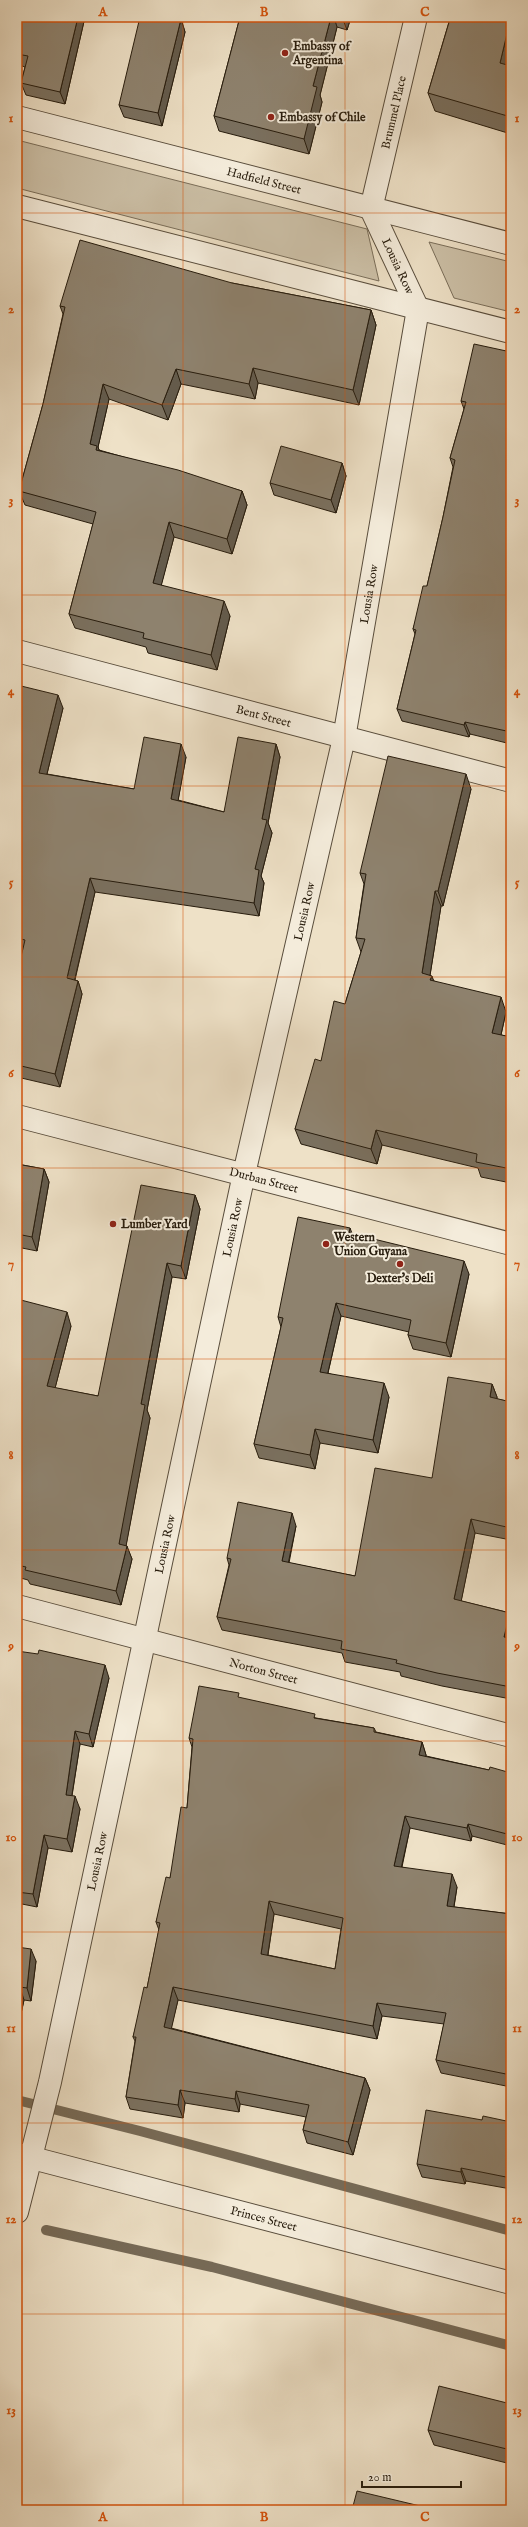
<svg xmlns="http://www.w3.org/2000/svg" width="528" height="2527" font-family="'IM FELL English',serif">
	<style>
		.green { fill: #ccc0a7; stroke: #7a6e5a }
		.lines { fill: none; stroke-linecap: round; stroke-linejoin: round }
		.stream { stroke: #766a57; stroke-width: 10 }
		.minor-casing { stroke: #594d3c; stroke-width: 24 }
		.minor { stroke: #f4ecdb; stroke-width: 22 }
		.wall { fill: #7a705f; stroke: #271c0d; fill-rule: evenodd }
		.shaded-wall { fill: #635b4d; stroke: #271c0d }
		.building { fill: #8e826e; stroke: #271c0d; fill-rule: evenodd }
		.grid { fill: none; stroke: #d5530c; stroke-width: 1; stroke-opacity: 0.55 }
		.poi-dot { fill: #8f2418; stroke: #f4ecdb; stroke-width: 1.5 }
		.labels { text-anchor: middle; stroke-width: 4; stroke-linejoin: round; paint-order: stroke }
		.poi-label { font-size: 12px; font-weight: bold; fill: #271c0d; stroke: #f4ecdb; text-anchor: start }
		.street-label { font-size: 12px; fill: #271c0d; stroke: #f4ecdb }
		.neatline { fill: none; stroke: #d5530c; stroke-width: 1.5 }
		.grid-label { font-size: 13px; text-anchor: middle; font-weight: bold; fill: #d5530c }
	</style>
	<rect width="100%" height="100%" fill="#eee1c7"/>
	<filter id="stains"><feTurbulence type="fractalNoise" baseFrequency=".005" numOctaves="4"/><feColorMatrix values="0 0 0 0 .2 0 0 0 0 .09 0 0 0 0 .02 0 0 0 .5 -.17"/></filter>
	<radialGradient id="worn" r=".72"><stop offset=".6" stop-color="#630" stop-opacity="0"/><stop offset="1" stop-color="#630" stop-opacity=".3"/></radialGradient>
	<g class="green">
		<path d="M17,140L367,229L379,281L17,188Z"/>
		<path d="M429,242L511,262V312L454,298Z"/>
	</g>
	<g class="lines">
		<g class="stream">
			<path d="M17,2100L140,2131L511,2231"/>
			<path d="M46,2230L212,2267L511,2346"/>
		</g>
		<g class="minor-casing">
			<g id="minor">
				<path id="s1" d="M17,117L511,244"/>
				<path d="M17,206L511,332"/>
				<path id="s2" d="M17,651L511,781"/>
				<path id="s3" d="M17,1116L511,1244"/>
				<path id="s4" d="M17,1606L511,1736"/>
				<path id="s5" d="M17,2154L511,2283"/>
				<path id="s6" d="M17,2212L50,2082L244,1174L344,738L418,309L371,209L416,17"/>
			</g>
		</g>
		<use href="#minor" class="minor"/>
	</g>
	<g class="wall">
		<path d="M17,17H85L65,104L26,95L21,83L25,67L17,64Z"/>
		<path d="M240,17H351L347,30L337,27L320,95L322,102L309,154L219,131L214,116Z"/>
		<path d="M448,17L511,66V134L435,111L428,93L449,22L447,18Z"/>
		<path d="M181,19L185,32L162,126L124,117L119,105Z"/>
		<path d="M511,185V203L508,195Z"/>
		<path d="M232,283L371,310L376,325L359,405L258,383L255,399L181,384L168,420L109,399L98,447L99,450L242,491L247,505L232,554L174,537L161,585L230,616L217,670L148,653L146,647L75,628L69,614L93,524L25,505L19,491L43,404L63,314L60,306Z"/>
		<path d="M511,352V744L470,734L469,737L402,721L397,709L415,634L413,629L427,586L443,517L453,467L450,458L464,409L461,401Z"/>
		<path d="M342,463L346,476L336,513L274,495L270,483Z"/>
		<path d="M17,685L63,708L47,774L134,789L186,757L178,800L224,812L276,744L280,757L268,823L272,833L261,876L264,883L259,916L95,892L75,980L78,981L82,994L60,1087L17,1077V974L23,952L17,951Z"/>
		<path d="M471,789L443,906H441L430,975L434,981L506,1012L501,1035L511,1037V1183L481,1177L478,1168L382,1145L377,1164L301,1144L295,1129L321,1061L345,1004L361,952L356,938L364,884L360,873Z"/>
		<path d="M17,1164L44,1169L49,1182L37,1251L17,1247Z"/>
		<path d="M195,1195L200,1209L186,1279L172,1277L147,1410L150,1418L126,1545L132,1559L121,1605L30,1584L28,1580L17,1577V1299L71,1326L55,1388L98,1396Z"/>
		<path d="M352,1234L469,1274L451,1357L413,1349L408,1335L409,1332L341,1316L328,1373L389,1397L378,1453L320,1443L315,1469L259,1458L254,1444L281,1327L278,1317Z"/>
		<path d="M492,1384L497,1397V1399L511,1402V1540L475,1533L461,1601L510,1613L511,1616V1699L442,1686L401,1676L400,1672L345,1662L342,1653L222,1630L217,1617L229,1565L227,1558L296,1526L289,1563L355,1576L432,1478Z"/>
		<path d="M17,1651L109,1678L93,1747L80,1744L72,1796L80,1809L72,1852L48,1848L37,1907L17,1903Z"/>
		<path d="M240,1698L316,1718L374,1728L376,1732L422,1742L426,1755V1756L489,1770L511,1773V1846L472,1836L471,1841L410,1828L402,1867L457,1887L454,1907L511,1914V2087L441,2073L436,2060L444,2024L382,2016L377,2039L178,2000L171,2028L365,2078L370,2090L353,2155L307,2143L303,2130L306,2117L240,2104L239,2112L185,2103L183,2118L130,2109L126,2097L135,2041L133,2037L147,1988L159,1930L156,1922L170,1878L187,1808L192,1747L189,1738ZM274,1914L341,1929L335,1969L268,1955Z"/>
		<path d="M17,1947L36,1961L31,2001L24,2000L17,2032Z"/>
		<path d="M482,2120L511,2122V2189L466,2181L465,2184L422,2177L417,2164Z"/>
		<path d="M511,2404V2464L434,2445L428,2430Z"/>
	</g>
	<g class="shaded-wall">
		<path d="M78,17H85L65,104L60,92Z"/>
		<path d="M331,17H334L337,27L320,95L322,102L309,154L304,139L313,86Z"/>
		<path d="M342,17H351L347,30Z"/>
		<path d="M511,17V62L506,81L500,63Z"/>
		<path d="M181,19L185,32L162,126L158,113Z"/>
		<path d="M371,310L376,325L359,405L353,390Z"/>
		<path d="M253,368L258,383L255,399L249,384Z"/>
		<path d="M176,369L181,384L168,420L162,405Z"/>
		<path d="M103,384L109,399L98,447L103,461L90,444Z"/>
		<path d="M342,463L346,476L336,513L331,500Z"/>
		<path d="M242,491L247,505L232,554L227,539Z"/>
		<path d="M169,522L174,537L158,598L153,583Z"/>
		<path d="M17,526L21,537L17,551Z"/>
		<path d="M224,601L230,616L217,670L211,655Z"/>
		<path d="M58,695L63,708L44,786L39,773Z"/>
		<path d="M465,722L470,734L469,737L464,725Z"/>
		<path d="M181,744L186,757L176,812L171,799Z"/>
		<path d="M276,744L280,757L268,823L272,833L261,876L264,883L259,916L254,903L255,869L262,819Z"/>
		<path d="M466,774L471,789L443,906L438,891Z"/>
		<path d="M90,878L95,892L72,991L67,978Z"/>
		<path d="M435,891L441,906L428,988L422,973Z"/>
		<path d="M432,976L437,991L430,980Z"/>
		<path d="M78,981L82,994L60,1087L55,1074Z"/>
		<path d="M501,997L506,1012L498,1048L492,1033Z"/>
		<path d="M376,1130L382,1145L377,1164L371,1149Z"/>
		<path d="M44,1169L49,1182L37,1251L32,1237Z"/>
		<path d="M195,1195L200,1209L186,1279L181,1266Z"/>
		<path d="M350,1228L355,1241L349,1233Z"/>
		<path d="M464,1261L469,1274L451,1357L446,1343Z"/>
		<path d="M167,1263L172,1277L147,1410L150,1418L124,1557L119,1544L141,1404Z"/>
		<path d="M336,1303L341,1316L325,1385L320,1372Z"/>
		<path d="M67,1312L71,1326L52,1400L47,1386Z"/>
		<path d="M384,1383L389,1397L378,1453L373,1440Z"/>
		<path d="M492,1384L497,1397L495,1410L490,1397Z"/>
		<path d="M315,1429L320,1443L315,1469L310,1455Z"/>
		<path d="M292,1513L296,1526L286,1574L282,1561Z"/>
		<path d="M471,1519L475,1533L459,1612L454,1599Z"/>
		<path d="M127,1546L132,1559L121,1605L116,1591Z"/>
		<path d="M510,1613L511,1616V1641L504,1637Z"/>
		<path d="M105,1665L109,1678L93,1747L89,1734Z"/>
		<path d="M75,1731L80,1744L70,1807L66,1795Z"/>
		<path d="M422,1742L426,1755L423,1768L419,1755Z"/>
		<path d="M75,1796L80,1809L72,1852L67,1839Z"/>
		<path d="M405,1816L410,1828L399,1878L394,1866Z"/>
		<path d="M468,1824L472,1836L471,1841L467,1828Z"/>
		<path d="M44,1835L48,1848L37,1907L33,1894Z"/>
		<path d="M452,1874L457,1887L452,1918L447,1906Z"/>
		<path d="M269,1901L274,1914L266,1966L261,1954Z"/>
		<path d="M31,1949L36,1961L31,2001L27,1988Z"/>
		<path d="M20,1987L24,2000L17,2032V1999Z"/>
		<path d="M173,1987L178,2000L169,2039L164,2027Z"/>
		<path d="M377,2003L382,2016L377,2039L373,2026Z"/>
		<path d="M365,2078L370,2090L353,2155L348,2142Z"/>
		<path d="M180,2090L185,2103L183,2118L178,2105Z"/>
		<path d="M236,2091L240,2104L239,2112L235,2099Z"/>
		<path d="M461,2168L466,2181L465,2184L461,2172Z"/>
	</g>
	<g class="building">
		<path d="M17,17H78L60,92L21,83L28,56L17,54Z"/>
		<path d="M140,17H173L181,19L158,113L119,105Z"/>
		<path d="M240,17H331L313,86L317,87L304,139L214,116Z"/>
		<path d="M448,17H511L500,63L511,66V117L428,93L450,19L447,18Z"/>
		<path d="M511,185V196L508,195Z"/>
		<path d="M80,240L232,283L371,310L353,390L253,368L249,384L176,369L162,405L103,384L90,444L97,446L96,450L178,470L242,491L227,539L169,522L153,583L224,601L211,655L143,638L144,633L69,614L96,512L19,491L43,404L65,307L60,306Z"/>
		<path d="M474,344L511,352V732L465,722L464,725L397,709L416,630L413,629L423,586H427L443,517L455,460L450,458L466,402L461,401Z"/>
		<path d="M281,446L342,463L331,500L270,483Z"/>
		<path d="M17,685L58,695L39,773L134,789L144,737L181,744L171,799L224,812L238,737L276,744L262,819L267,820L255,869L259,870L254,903L90,878L67,978L78,981L55,1074L17,1065V974L25,940L17,938Z"/>
		<path d="M388,756L466,774L438,891H435L422,973L432,976L430,980L501,997L492,1033L511,1037V1169L476,1162L477,1154L376,1130L371,1149L295,1129L315,1059L321,1061L334,1001L345,1004L365,939L356,938L366,874L360,873Z"/>
		<path d="M17,1164L44,1169L32,1237L17,1234Z"/>
		<path d="M141,1185L195,1195L181,1266L167,1263L141,1404L145,1405L119,1544L127,1546L116,1591L25,1570L26,1567L17,1565V1299L67,1312L47,1386L98,1396Z"/>
		<path d="M298,1217L350,1228L349,1233L464,1261L446,1343L408,1335L411,1320L336,1303L320,1372L384,1383L373,1440L315,1429L310,1455L254,1444L283,1318L278,1317Z"/>
		<path d="M448,1377L492,1384L490,1397L511,1402V1528L471,1519L454,1599L510,1613L504,1637L511,1638V1687L437,1673L396,1663L397,1660L341,1649L342,1641L217,1617L231,1559L227,1558L238,1502L292,1513L282,1561L355,1576L375,1468L432,1478Z"/>
		<path d="M39,1650L105,1665L89,1734L75,1731L66,1795L75,1796L67,1839L44,1835L33,1894L17,1892V1651L38,1654Z"/>
		<path d="M199,1686L239,1693L238,1697L315,1714L314,1718L374,1728V1732L422,1742L419,1755L489,1770L490,1767L511,1773V1835L468,1824L467,1828L405,1816L394,1866L452,1874L447,1906L511,1914V2075L436,2060L446,2013L377,2003L373,2026L173,1987L164,2027L365,2078L348,2142L303,2130L309,2105L236,2091L235,2099L180,2090L178,2105L126,2097L136,2037H133L144,1987L147,1988L160,1923L156,1922L166,1877L170,1878L181,1807L187,1808L193,1739L189,1738ZM269,1901L343,1918L335,1969L261,1954Z"/>
		<path d="M17,1947L31,1949L27,1988L20,1987L17,1999Z"/>
		<path d="M426,2110L482,2120L483,2116L511,2122V2178L461,2168V2172L417,2164Z"/>
		<path d="M439,2386L511,2404V2450L428,2430Z"/>
		<path d="M357,2491L437,2510H352Z"/>
	</g>
	<path class="grid" d="M183,17V2510M345,17V2510M17,213H511M17,404H511M17,595H511M17,786H511M17,977H511M17,1168H511M17,1359H511M17,1550H511M17,1741H511M17,1932H511M17,2123H511M17,2314H511"/>
	<g class="poi-dot">
		<circle cx="285" cy="53" r="4"/>
		<circle cx="271" cy="117" r="4"/>
		<circle cx="113" cy="1224" r="4"/>
		<circle cx="326" cy="1244" r="4"/>
		<circle cx="400" cy="1264" r="4"/>
	</g>
	<g class="labels">
		<g class="poi-label">
			<text x="293" y="50">Embassy of<tspan x="293" dy="14">Argentina</tspan></text>
			<text x="279" y="121">Embassy of Chile</text>
			<text x="121" y="1228">Lumber Yard</text>
			<text x="334" y="1241">Western<tspan x="334" dy="14">Union Guyana</tspan></text>
			<text x="400" y="1282" text-anchor="middle">Dexter's Deli</text>
		</g>
		<g class="street-label">
			<text dy="4" stroke="none"><textPath href="#s6" startOffset="2155">Brummel Place</textPath></text>
			<text dy="4" stroke="none"><textPath href="#s1" startOffset="255">Hadfield Street</textPath></text>
			<text transform="translate(398 266) rotate(65)" y="4">Lousia Row</text>
			<text dy="4" stroke="none"><textPath href="#s6" startOffset="1656">Lousia Row</textPath></text>
			<text dy="4" stroke="none"><textPath href="#s2" startOffset="255">Bent Street</textPath></text>
			<text dy="4" stroke="none"><textPath href="#s6" startOffset="1332">Lousia Row</textPath></text>
			<text dy="4" stroke="none"><textPath href="#s3" startOffset="255">Durban Street</textPath></text>
			<text dy="4" stroke="none"><textPath href="#s6" startOffset="1008">Lousia Row</textPath></text>
			<text dy="4" stroke="none"><textPath href="#s6" startOffset="684">Lousia Row</textPath></text>
			<text dy="4" stroke="none"><textPath href="#s4" startOffset="255">Norton Street</textPath></text>
			<text dy="4" stroke="none"><textPath href="#s6" startOffset="360">Lousia Row</textPath></text>
			<text dy="4" stroke="none"><textPath href="#s5" startOffset="255">Princes Street</textPath></text>
		</g>
	</g>
	<rect width="528" height="2527" fill="none" stroke="#eee1c7" stroke-width="44"/>
	<path d="M362 2481v6h99v-6" fill="none" stroke="#271c0d" stroke-width="2"/>
	<text x="368" y="2481" font-size="12" fill="#271c0d" stroke="#f4ecdb" stroke-width="3" paint-order="stroke">20 m</text>
	<rect x="22" y="22" width="484" height="2483" class="neatline"/>
	<g class="grid-label">
		<text x="103" y="16">A</text>
		<text x="264" y="16">B</text>
		<text x="425" y="16">C</text>
		<text x="11" y="122">1</text>
		<text x="517" y="122">1</text>
		<text x="11" y="313">2</text>
		<text x="517" y="313">2</text>
		<text x="11" y="504">3</text>
		<text x="517" y="504">3</text>
		<text x="11" y="695">4</text>
		<text x="517" y="695">4</text>
		<text x="11" y="886">5</text>
		<text x="517" y="886">5</text>
		<text x="11" y="1077">6</text>
		<text x="517" y="1077">6</text>
		<text x="11" y="1268">7</text>
		<text x="517" y="1268">7</text>
		<text x="11" y="1459">8</text>
		<text x="517" y="1459">8</text>
		<text x="11" y="1650">9</text>
		<text x="517" y="1650">9</text>
		<text x="11" y="1841">10</text>
		<text x="517" y="1841">10</text>
		<text x="11" y="2032">11</text>
		<text x="517" y="2032">11</text>
		<text x="11" y="2223">12</text>
		<text x="517" y="2223">12</text>
		<text x="11" y="2414">13</text>
		<text x="517" y="2414">13</text>
		<text x="103" y="2521">A</text>
		<text x="264" y="2521">B</text>
		<text x="425" y="2521">C</text>
	</g>
	<rect width="100%" height="100%" filter="url(#stains)"/>
	<rect width="100%" height="100%" fill="url(#worn)"/>
</svg>
